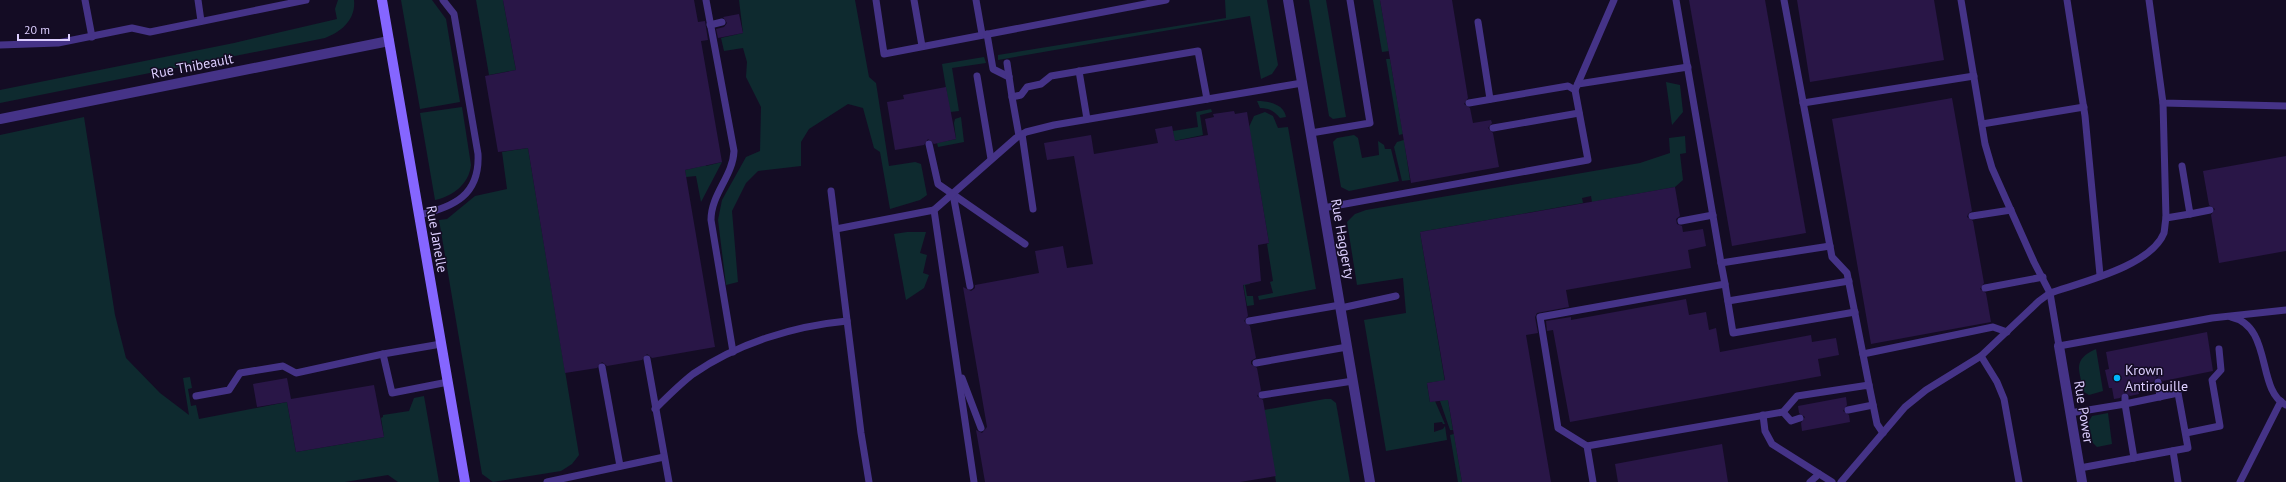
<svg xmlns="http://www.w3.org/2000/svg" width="2286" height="482" font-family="'PT Sans',sans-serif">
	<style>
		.green { fill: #0e2a2f }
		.building { fill: #291647 }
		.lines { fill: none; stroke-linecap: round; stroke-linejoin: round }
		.service { stroke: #453387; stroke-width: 7 }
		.minor { stroke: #453387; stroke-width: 10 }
		.tertiary { stroke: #453387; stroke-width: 10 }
		.secondary { stroke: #8566ff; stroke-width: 10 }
		.poi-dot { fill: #00b5fa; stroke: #140c24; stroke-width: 1.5 }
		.labels { text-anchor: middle; stroke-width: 3; stroke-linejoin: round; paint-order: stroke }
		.street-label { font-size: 14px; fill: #ddcfff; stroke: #140c24 }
		.poi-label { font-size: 14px; fill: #ddcfff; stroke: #140c24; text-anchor: start }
	</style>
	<rect width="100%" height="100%" fill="#140c24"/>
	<g class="green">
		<path d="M338,0H354C356,20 341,32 325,38L0,103V90L234,43L337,19L335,9Z"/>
		<path d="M401,0H432L446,19L460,102L420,109Z"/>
		<path d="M476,0H503L516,70L489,75Z"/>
		<path d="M739,0H855L869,77L876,83L889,166L915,162L921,164L927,195L920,200L890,209L880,152L874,148L863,108L848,104L809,129L801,142V166L758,171L746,183L732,211L738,282L726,285L718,220L722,200L746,157L760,151L761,107L746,77L747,62L743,48L724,51L721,38L743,33Z"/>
		<path d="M1225,0H1267L1278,65L1272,74L1261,79L1250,16L998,60V55L1226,18Z"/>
		<path d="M1309,0H1326L1346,117L1333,119L1329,116Z"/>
		<path d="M1373,0H1380L1389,51L1382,52Z"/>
		<path d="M984,57L986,63L952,68L959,111L950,112L942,64Z"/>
		<path d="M1386,59H1390L1403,134L1399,135Z"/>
		<path d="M1666,82L1680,85L1683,112L1672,125Z"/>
		<path d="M1257,101C1269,101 1284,104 1286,117L1280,118C1274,111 1269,108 1260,108Z"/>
		<path d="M462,107L471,165C469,184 453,196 435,200L420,113Z"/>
		<path d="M1211,109L1212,112L1200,115L1203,135L1174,141L1173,131L1198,127L1196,112Z"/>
		<path d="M1265,112L1273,116L1278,128L1288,127L1316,289L1259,300L1258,296L1273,293L1270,282L1273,281L1267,244L1269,243L1249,127L1254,116Z"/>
		<path d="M84,117L115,315L126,358L160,393L189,415L183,378L190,377L192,388L188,389L191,406L196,405L199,419L287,402L296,452L384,437L381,418L383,417V415L409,411L414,398L424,396L439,482H398L388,475L345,482H0V135Z"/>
		<path d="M961,117L964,142L938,147L937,143L956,139L954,123L955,119Z"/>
		<path d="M1354,135L1358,138L1362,158L1379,155L1378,141L1384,145L1385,149H1391L1399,181L1349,191L1341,187L1333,142L1337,138Z"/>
		<path d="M1685,136L1686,153L1680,154L1683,180L1675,187L1592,202L1591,196L1582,198L1583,203L1420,232L1453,430H1450L1440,401L1444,400L1441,381L1427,383L1430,402L1435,401L1445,424H1443L1442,422L1434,423V432L1443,429L1445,426L1447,440L1386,451L1364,320L1406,313L1403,278L1357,285L1347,222L1355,214L1366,210L1640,163L1670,153L1669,138Z"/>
		<path d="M697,137H700L706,166L722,162L701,202L696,176L686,177L685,170L702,166Z"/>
		<path d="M1404,140L1410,180L1402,181L1394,147L1397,142Z"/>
		<path d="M528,148L579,455L572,464L561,471L493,482L482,474L439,220L447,219L475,196L507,189L502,152Z"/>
		<path d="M907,232H926L920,253L927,255L923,273L929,275L924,288L906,300L894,234Z"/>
		<path d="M1249,276L1250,284L1245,285L1247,296H1253L1254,305L1247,306L1242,277Z"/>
		<path d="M2096,349L2103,391L2089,395L2084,392C2079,369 2072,360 2096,349Z"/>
		<path d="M1325,399H1331L1336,403L1350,482H1276L1264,410Z"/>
		<path d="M2108,413L2112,444L2097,447L2093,443L2088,423L2092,416Z"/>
		<path d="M1454,434L1462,482H1458L1450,435Z"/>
	</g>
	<g class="building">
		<path d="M503,0H694L698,22L705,21L708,40L701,41L722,162L685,170L715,347L652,358L647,354L642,360L607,366L602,362L597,368L565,373L528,148L498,152L485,76L516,70Z"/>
		<path d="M1380,0H1452L1468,98L1464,104L1470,108L1473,123L1491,120L1492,123L1488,128L1493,133L1499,167L1411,183Z"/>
		<path d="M1689,0H1765L1806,233L1732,246Z"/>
		<path d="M1797,0H1934L1944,60L1810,82Z"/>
		<path d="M739,14L743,33L718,38L716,29L724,27L727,23L723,17Z"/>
		<path d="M946,87L956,139L934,144L928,139L924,145L895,150L887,102L904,99L903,95Z"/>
		<path d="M1952,98L1972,211L1968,214L1967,217L1973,221L1984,283L1980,289L1986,293L1991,322L1871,344L1832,119Z"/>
		<path d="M1234,111L1235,114L1247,112L1269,243L1258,245L1261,281L1243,285L1248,316L1244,321L1250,326L1256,358L1251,361V364L1257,368L1261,390L1257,396L1263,400L1276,476L1240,482H985L976,430L982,433L987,427L963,287L971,291L975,288V285L1039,273L1035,251L1063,246L1067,268L1093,264L1074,156L1047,160L1044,143L1091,135L1094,154L1158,143L1155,129L1172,126L1175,141L1208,135L1205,119L1214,117L1213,114Z"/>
		<path d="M2286,156V251L2219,263L2211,215L2215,209L2209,205L2203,171Z"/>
		<path d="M1675,187L1680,216L1676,219L1677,224L1682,226L1683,232L1703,229L1706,246L1688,250L1691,268L1566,290L1569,307L1537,313L1535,317L1538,333L1526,335L1551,482H1462L1448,400L1430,402L1427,383L1445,380L1420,232Z"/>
		<path d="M1686,299L1689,315L1706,312L1709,330L1716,328L1720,352L1811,335L1812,342L1836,338L1839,355L1818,359L1821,376L1570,422L1553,330L1547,331L1546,321L1571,317V320Z"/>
		<path d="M2207,332L2213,371L2163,381L2157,377L2153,382L2137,385L2139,394L2130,396L2125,392L2120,398L2114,399L2112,388H2109L2105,370L2109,369L2106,352Z"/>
		<path d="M287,378L291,399L374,385L384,437L296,452L287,402L257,407L253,384Z"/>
		<path d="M1846,397L1847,405L1843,411L1849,415L1850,422L1802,431L1801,423L1805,417L1799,413L1798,406Z"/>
		<path d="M1722,444L1728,482H1618L1615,464Z"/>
	</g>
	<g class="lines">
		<g class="service">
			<path d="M85,0L92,37"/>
			<path d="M198,0L201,21"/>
			<path d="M706,0L734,151C733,176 711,194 711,220L733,352"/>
			<path d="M876,0L884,54L1166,0"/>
			<path d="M914,0L922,46"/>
			<path d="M976,0L982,34"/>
			<path d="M1676,0L1721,263"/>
			<path d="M1784,0L1832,257L1847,273L1869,385"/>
			<path d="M1961,0L1985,144L1992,168L2034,262L2050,293L2059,346L2212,318L2286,310"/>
			<path d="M2067,0L2085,116L2100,275"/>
			<path d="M2149,0L2163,103L2286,106"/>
			<path d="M1478,22L1490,99"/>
			<path d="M710,25L722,22"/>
			<path d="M987,34L993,69L1009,77"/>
			<path d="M0,45L58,43L132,28L150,32L306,0"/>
			<path d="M1007,63L1012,97"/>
			<path d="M1079,71L1087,119"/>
			<path d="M977,76L991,159"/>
			<path d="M1578,84L1688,67"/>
			<path d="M1469,103L1568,86L1575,90"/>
			<path d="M1803,103L1974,76"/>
			<path d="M1982,124L2084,107"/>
			<path d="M1493,128L1579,113"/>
			<path d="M1311,133L1370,123L1350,0"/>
			<path d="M1022,134L1033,209"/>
			<path d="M1019,136L1012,97L1021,95L1027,87L1041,84L1051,76L1198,51L1207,99"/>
			<path d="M929,144L938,184L1025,244"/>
			<path d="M2182,166L2190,214L2210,210"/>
			<path d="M831,191L861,433L869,482"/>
			<path d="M953,194L970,286"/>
			<path d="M1323,208L1588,160L1575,90L1614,0"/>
			<path d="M419,215C454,207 480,195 478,154L454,14L443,0"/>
			<path d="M1972,216L2011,210"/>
			<path d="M2166,218L2190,214"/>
			<path d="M1681,221L1713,215"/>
			<path d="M836,229L934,210"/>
			<path d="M1725,284L1733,333L1855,312"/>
			<path d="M1985,288L2043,277"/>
			<path d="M1728,301L1849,281"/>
			<path d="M1341,308L1396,296"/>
			<path d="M2231,317C2273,326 2256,391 2286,405"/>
			<path d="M1249,321L1340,305"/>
			<path d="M441,344L383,354L392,393L448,382"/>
			<path d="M1863,354L1993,327L2007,332"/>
			<path d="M1981,356L1997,382L2004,399L2019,482"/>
			<path d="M647,359L669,482"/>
			<path d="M1256,363L1347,347"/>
			<path d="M602,367L620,466"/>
			<path d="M962,378L981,428"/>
			<path d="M2158,382L2160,397"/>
			<path d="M1262,395L1353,381"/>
			<path d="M196,396L229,390L240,373L283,366L296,373L383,354"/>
			<path d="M2125,397V404L2178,393L2188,448L2134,458"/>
			<path d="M655,409C667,397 680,384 693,374C738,343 794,326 847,321"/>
			<path d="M1848,410L1873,405"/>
			<path d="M1783,412L1791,421L1800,418"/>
			<path d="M2070,413L2125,404L2134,458L2080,468"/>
			<path d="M1763,415L1765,431L1772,444L1832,482"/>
			<path d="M2186,433L2220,426L2212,380L2221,370L2219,349"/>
			<path d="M1587,446L1558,428L1540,317L1725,284L1721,263L1830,246"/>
			<path d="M2173,451L2178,482"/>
			<path d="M547,482L664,457"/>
			<path d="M974,482L934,210L1016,138L1026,132L1054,125L1302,83"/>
			<path d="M1593,482L1587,446L1783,412L1797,396L1869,385L1877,424L1883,433"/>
			<path d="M1810,482L1819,474"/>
			<path d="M1841,482L1905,407L1926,390L1981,356L2039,301L2050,293C2082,282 2151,266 2164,233C2165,228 2165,222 2166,218L2163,103"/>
			<path d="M2240,482L2281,401"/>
		</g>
		<g class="minor">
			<path d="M0,119L389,41"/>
			<path d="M2059,346L2082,482"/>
		</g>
		<path class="tertiary" d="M1288,0L1370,482"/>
		<path class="secondary" d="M382,0L465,482"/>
	</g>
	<circle class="poi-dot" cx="2117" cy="378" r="4"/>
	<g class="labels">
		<g class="street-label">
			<text transform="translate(192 66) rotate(-11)" y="5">Rue Thibeault</text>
			<text transform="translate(437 239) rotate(80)" y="5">Rue Janelle</text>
			<text transform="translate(1343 239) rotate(80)" y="5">Rue Haggerty</text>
			<text transform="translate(2084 412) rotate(81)" y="5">Rue Power</text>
		</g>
		<g class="poi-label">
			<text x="2125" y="375">Krown<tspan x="2125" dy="16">Antirouille</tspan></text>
		</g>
	</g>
	<path d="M18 34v6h51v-6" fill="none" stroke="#ddcfff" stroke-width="2"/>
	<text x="24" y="34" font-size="12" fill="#ddcfff" stroke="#140c24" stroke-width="3" paint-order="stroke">20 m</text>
</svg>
